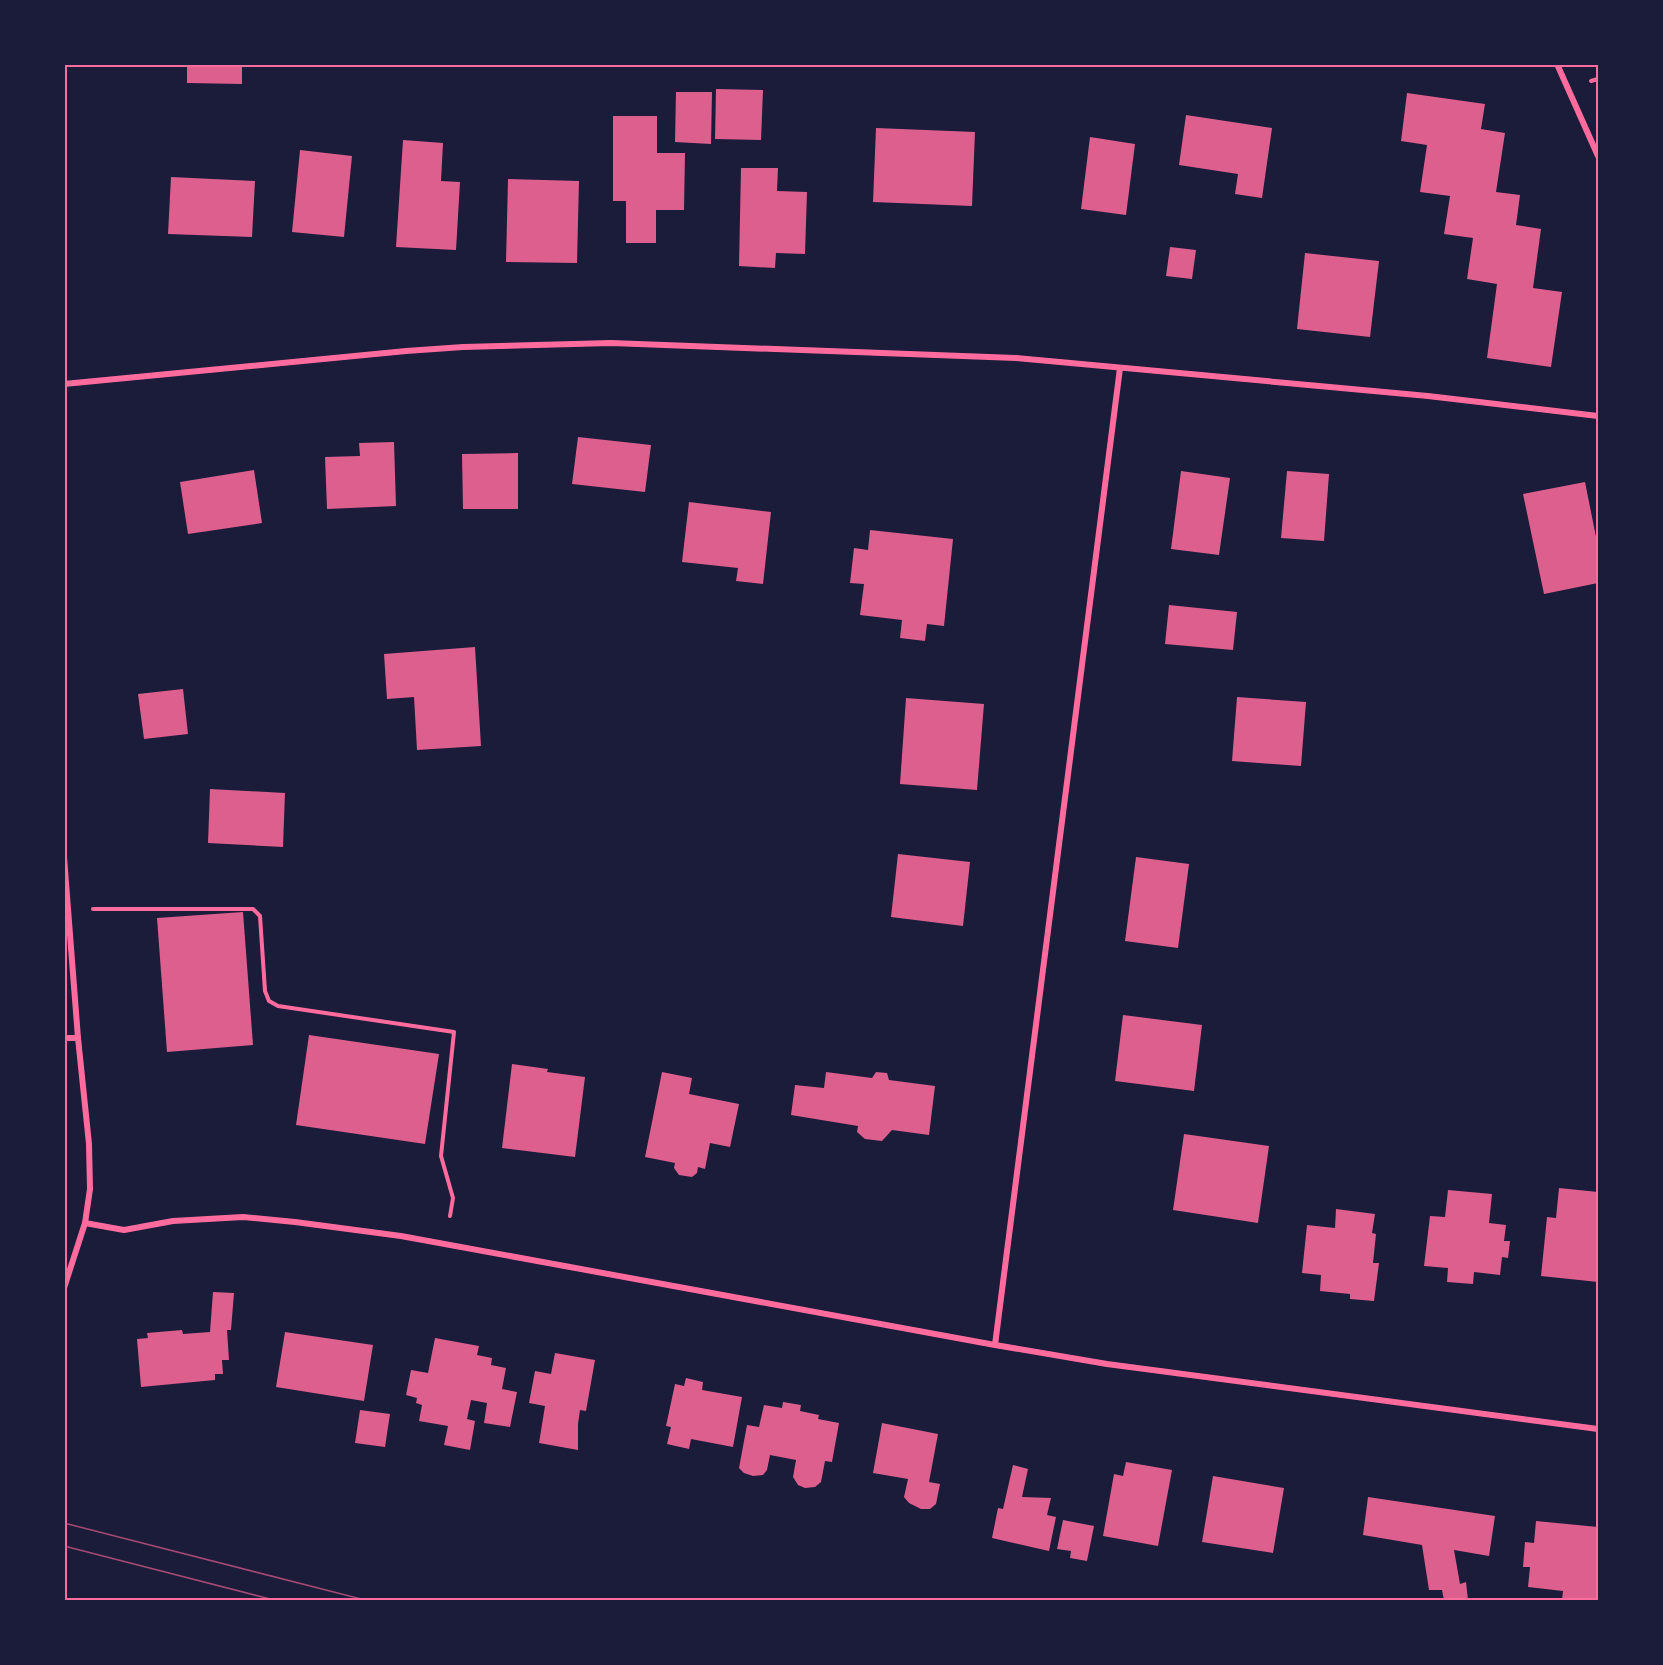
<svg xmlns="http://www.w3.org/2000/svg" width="1663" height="1665" font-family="Karla,sans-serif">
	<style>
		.building { fill: #dd5f8e }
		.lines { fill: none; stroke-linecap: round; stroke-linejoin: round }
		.path { stroke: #ff6b9d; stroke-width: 4 }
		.minor { stroke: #ff6b9d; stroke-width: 6 }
		.tram { stroke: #a44b75; stroke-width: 1.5 }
		.neatline { fill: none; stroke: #ff6b9d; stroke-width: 2 }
	</style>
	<rect width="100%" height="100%" fill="#1b1b3a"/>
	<g class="building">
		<path d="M187,64H242V84L187,83Z"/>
		<path d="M716,89L763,90L761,140L715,139Z"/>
		<path d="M676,92H712L711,144L675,142Z"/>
		<path d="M1407,93L1485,104L1481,129L1505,133L1496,192L1520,195L1516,225L1541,229L1533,288L1562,292L1551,367L1487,358L1497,284L1467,279L1473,238L1444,234L1450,196L1420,192L1427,145L1401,141Z"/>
		<path d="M1186,115L1272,128L1262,198L1235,194L1238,174L1179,165Z"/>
		<path d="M613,116H657V153H685L684,210H656V243H626V201H613Z"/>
		<path d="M876,128L975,132L972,206L873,202Z"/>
		<path d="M1090,137L1135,144L1126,215L1081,209Z"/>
		<path d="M403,140L443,143L441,181L460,182L456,250L396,247Z"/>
		<path d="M300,150L352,156L344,237L292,232Z"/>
		<path d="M741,168H778L777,191L807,192L805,254L776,253L775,268L739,266Z"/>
		<path d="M171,177L255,181L252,237L168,234Z"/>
		<path d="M508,179L579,181L577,263L506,262Z"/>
		<path d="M1170,247L1196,250L1192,279L1166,276Z"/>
		<path d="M1305,253L1379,261L1370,337L1297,329Z"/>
		<path d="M578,437L651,445L645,492L572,484Z"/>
		<path d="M394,442L396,506L327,509L325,457L360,456L359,443Z"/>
		<path d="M518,453V509H463L462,454Z"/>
		<path d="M254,470L262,523L188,534L180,482Z"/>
		<path d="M1181,471L1230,478L1219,555L1171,549Z"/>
		<path d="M1287,471L1329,474L1324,541L1281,538Z"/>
		<path d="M1585,482L1598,547V583L1544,594L1523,494Z"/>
		<path d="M689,502L771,512L763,584L736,581L738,568L682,562Z"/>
		<path d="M870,530L953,539L944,626L927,624L925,641L900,638L902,620L860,615L864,584L850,583L854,548L868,550Z"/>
		<path d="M1169,605L1237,612L1233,650L1165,644Z"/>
		<path d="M475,647L481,746L417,750L414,697L387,699L384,654Z"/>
		<path d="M183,689L188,734L144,739L138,694Z"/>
		<path d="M1237,697L1306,702L1301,766L1232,761Z"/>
		<path d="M906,698L984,704L977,790L900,784Z"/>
		<path d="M210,789L285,793L283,847L208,843Z"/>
		<path d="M898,854L970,862L963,926L891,917Z"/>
		<path d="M1136,857L1189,864L1178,948L1125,941Z"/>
		<path d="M243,912L253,1045L167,1052L157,918Z"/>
		<path d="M1123,1015L1202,1025L1194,1091L1115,1081Z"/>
		<path d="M309,1035L439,1054L425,1144L296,1125Z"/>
		<path d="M512,1064L548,1069L547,1072L585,1077L575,1157L502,1148Z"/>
		<path d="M662,1072L692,1078L689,1094L739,1104L730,1147L710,1143L705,1169L698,1167L697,1173L692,1177L679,1175L674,1168L675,1163L645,1157Z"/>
		<path d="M826,1072L872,1078L876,1072L887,1073L889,1080L935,1086L929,1135L892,1130L882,1141L865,1139L857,1132L858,1126L791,1115L795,1085L824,1088Z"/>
		<path d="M1184,1134L1269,1146L1258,1223L1173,1210Z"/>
		<path d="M1559,1188L1598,1192V1282L1541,1276L1547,1217L1556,1218Z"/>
		<path d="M1448,1190L1492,1194L1489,1223L1506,1225L1504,1241H1510L1508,1258L1502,1257L1500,1275L1474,1272L1473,1284L1447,1282L1448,1268L1424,1266L1430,1216L1445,1217Z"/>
		<path d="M1336,1209L1375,1214L1372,1233L1376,1234L1373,1263H1379L1374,1301L1350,1299V1294L1320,1291L1321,1275L1302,1273L1307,1225L1335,1228Z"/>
		<path d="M213,1292L234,1293L231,1330H227L229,1360H222L223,1374H215V1380L141,1387L137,1339L148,1338L147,1333L182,1330L183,1334L210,1332Z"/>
		<path d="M285,1332L373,1345L364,1401L276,1387Z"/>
		<path d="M435,1338L479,1346L477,1355L492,1358L491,1365L506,1368L502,1389L517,1392L510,1427L484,1423L487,1403L471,1400L467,1419L475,1421L470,1450L444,1445L448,1426L419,1421L422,1405L416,1403L417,1398L406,1395L411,1370L428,1373Z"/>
		<path d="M555,1353L595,1360L586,1411L580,1410L578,1424V1450L539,1443L545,1406L529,1403L535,1371L551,1374Z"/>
		<path d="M686,1378L703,1382L702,1390L742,1397L733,1447L691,1439L689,1449L667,1444L671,1427L666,1426L675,1384L684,1386Z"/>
		<path d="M783,1402L801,1405L800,1411L819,1415L818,1419L839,1423L832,1462L825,1461L821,1482L815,1487L805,1488L798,1485L793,1477L796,1460L770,1455L767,1470L763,1475L753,1476L744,1473L739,1468L747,1425L759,1427L764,1405L782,1408Z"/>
		<path d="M360,1410L390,1414L385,1447L355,1443Z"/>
		<path d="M882,1423L938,1434L929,1482L940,1484L936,1504L930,1509H921L909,1503L904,1497L908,1479L873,1473Z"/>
		<path d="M1126,1462L1172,1470L1158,1546L1103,1536L1114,1474L1123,1476Z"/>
		<path d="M1013,1465L1028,1469L1022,1497L1051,1498L1047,1515L1056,1517L1049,1551L992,1538L998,1508L1003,1509Z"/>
		<path d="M1213,1476L1284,1488L1273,1553L1202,1542Z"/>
		<path d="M1368,1497L1495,1516L1489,1556L1454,1550L1460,1584L1466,1582L1468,1600H1444L1442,1590H1429L1422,1545L1363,1535Z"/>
		<path d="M1063,1520L1094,1526L1087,1561L1070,1558L1071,1551L1057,1549Z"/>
		<path d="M1536,1521L1598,1527V1600H1562L1563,1591L1528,1587L1530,1567H1523L1525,1542L1534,1543Z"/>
	</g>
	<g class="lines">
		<g class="path">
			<path d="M1591,81L1598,79"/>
			<path d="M93,909H253L260,916L265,991L269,1001L278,1006L454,1032L441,1156L453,1198L450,1216"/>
		</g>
		<g class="minor">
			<path d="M1557,64L1598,156"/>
			<path d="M64,384L406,351L463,347L611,343L1016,358L1428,396L1598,416"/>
			<path d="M64,857L78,1038L89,1144L90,1189L85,1223L64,1288"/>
			<path d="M64,1038H78"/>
			<path d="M85,1223L124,1230L173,1221L243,1217L295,1222L401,1236L995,1345L1107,1364L1598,1429"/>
			<path d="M995,1345L1120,368"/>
		</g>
		<g class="tram">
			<path d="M64,1523L365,1600"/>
			<path d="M64,1546L274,1600"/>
		</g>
	</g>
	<rect width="1663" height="1665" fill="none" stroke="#1b1b3a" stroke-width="132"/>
	<rect x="66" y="66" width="1531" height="1533" class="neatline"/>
</svg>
